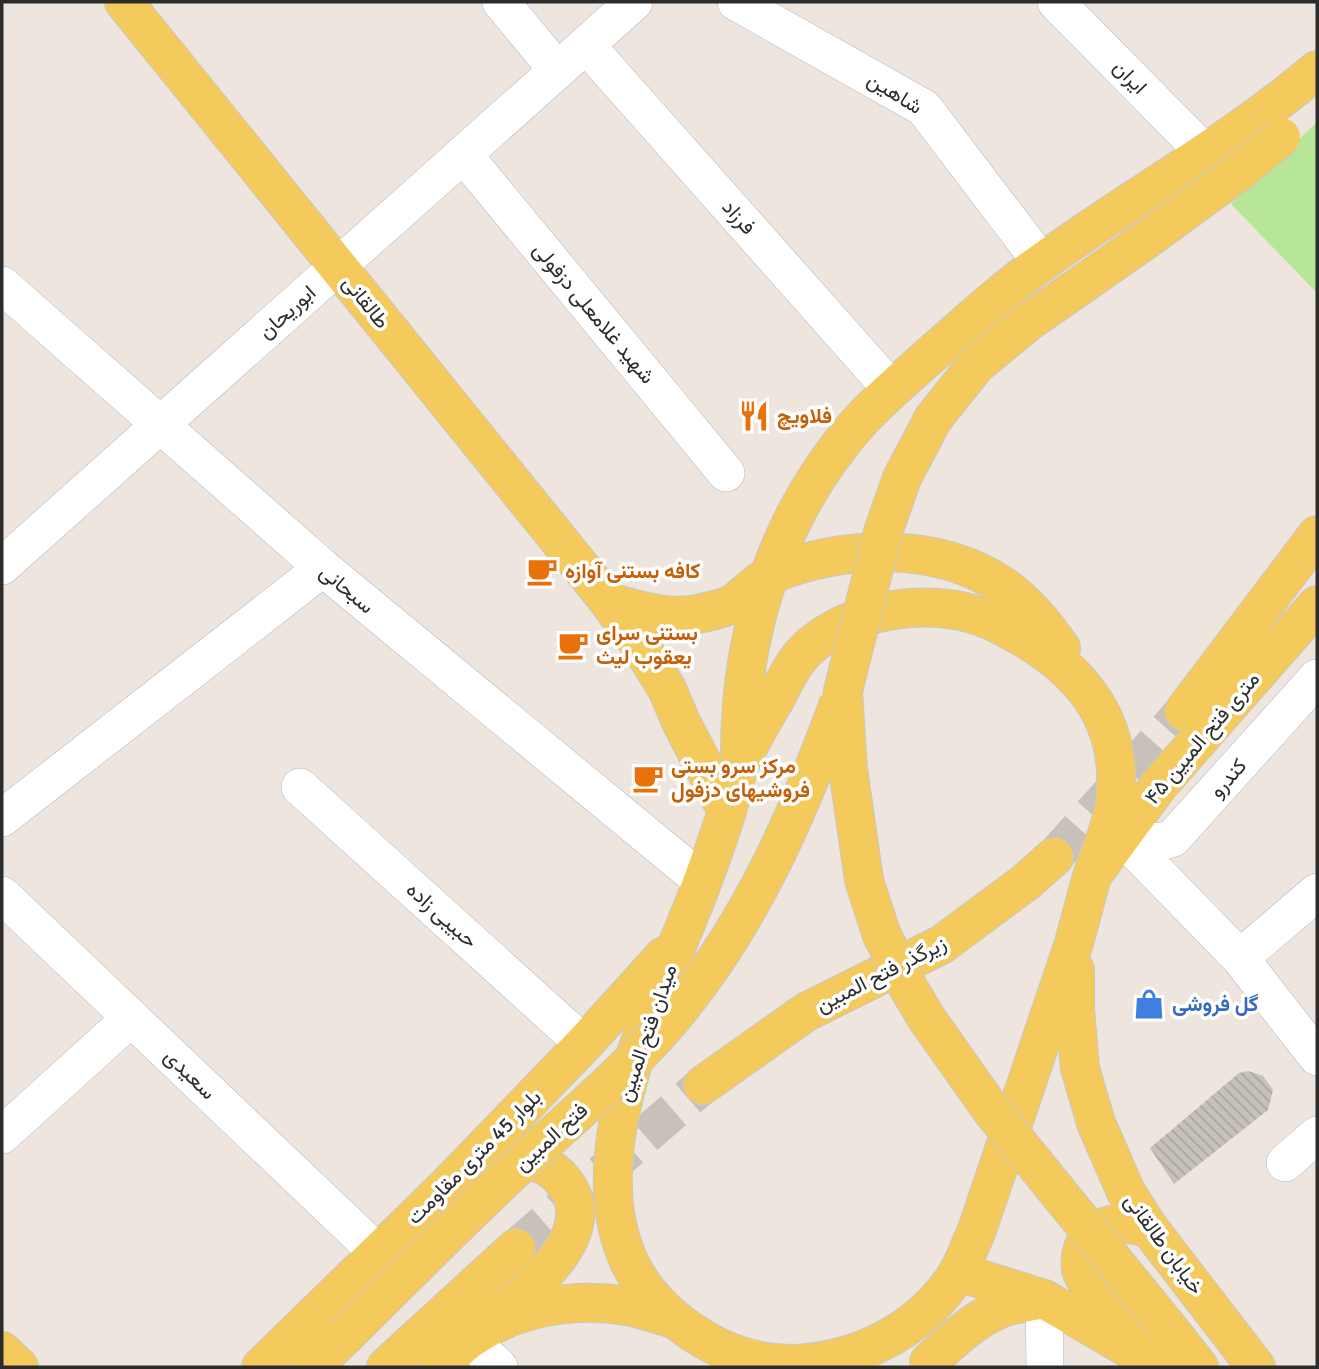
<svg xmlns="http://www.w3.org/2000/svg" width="1319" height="1369" font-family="Signika,Vazirmatn,sans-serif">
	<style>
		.grass { fill: #b7e699 }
		.building { fill: url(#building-back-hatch) }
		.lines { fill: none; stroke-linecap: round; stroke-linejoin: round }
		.major-tunnel { stroke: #c7c1ba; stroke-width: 38; stroke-dasharray: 38 19; stroke-linecap: butt }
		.minor-casing { stroke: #b2b5c0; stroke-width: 38 }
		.major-casing { stroke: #c8c8c8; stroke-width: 40 }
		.minor { stroke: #fff; stroke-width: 37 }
		.major { stroke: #f4ca5c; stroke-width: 38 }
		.major-bridge-casing { stroke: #c8c8c8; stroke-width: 40; stroke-linecap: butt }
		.major-bridge { stroke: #f4ca5c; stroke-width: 38 }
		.labels { text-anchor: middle; stroke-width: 7; stroke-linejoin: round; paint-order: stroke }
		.street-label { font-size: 21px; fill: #2c2c2c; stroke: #fff }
		.food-label { font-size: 21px; font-weight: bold; fill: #c56008; stroke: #fff; text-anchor: start }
		.shop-label { font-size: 21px; font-weight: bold; fill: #366cbe; stroke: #fff; text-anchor: start }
	</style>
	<defs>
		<pattern id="building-back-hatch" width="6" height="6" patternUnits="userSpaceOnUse" patternTransform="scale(1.75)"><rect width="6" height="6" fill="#c6c1b9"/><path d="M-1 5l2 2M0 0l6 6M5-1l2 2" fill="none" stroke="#aaa69f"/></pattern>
	</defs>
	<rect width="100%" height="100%" fill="#eee6de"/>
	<path class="grass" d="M1317,122V293L1231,204Z"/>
	<path class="building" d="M1248,1071L1263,1076L1273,1090L1268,1110L1174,1184L1150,1148L1239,1073Z"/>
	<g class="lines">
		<g class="major-tunnel">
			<path d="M1054,857L1184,711"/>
			<path d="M516,1248L703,1085"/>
		</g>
		<g class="minor-casing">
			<g id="minor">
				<path d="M501,2L557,70"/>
				<path d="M736,2L924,108L1041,262"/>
				<path d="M1056,2L1204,152"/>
				<path d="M586,45L892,390"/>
				<path d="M463,154L726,473"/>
				<path d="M2,285L323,568L702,881"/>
				<path d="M2,566L634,2"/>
				<path d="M300,787L584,1044"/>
				<path d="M2,818L323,568"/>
				<path d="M1122,837L1240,958L1317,1057"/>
				<path d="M1122,837L1160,842L1173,838L1317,678"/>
				<path d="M2,895L378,1253"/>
				<path d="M1240,958L1317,892"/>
				<path d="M2,1135L131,1018"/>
				<path d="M1285,1163L1317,1135"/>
				<path d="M1044,1299L1045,1367"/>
				<path d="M469,1339L499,1367"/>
			</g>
		</g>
		<g class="major-casing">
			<g id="major">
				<path d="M124,2L609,602L640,645L667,689L681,722L727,811"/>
				<path d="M609,602C639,610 667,620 698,614C709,611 725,609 734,603C747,594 758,580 772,574C843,545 937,541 1003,586C1025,601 1046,626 1061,648"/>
				<path d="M1184,711L1317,535"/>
				<path d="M740,757C739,634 777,514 860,421C885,394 914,370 942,345C974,317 1008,286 1044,261C1134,196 1232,142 1317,70"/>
				<path d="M1092,876C1101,849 1115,819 1116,790C1121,707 1067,658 998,624C942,596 862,605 814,643C796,657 787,676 777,696C765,717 752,738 742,760C735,774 733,791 728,807C721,832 711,858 702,883C655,1009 539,1218 681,1324C719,1353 762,1368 809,1363C869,1356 924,1326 957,1274C965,1261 970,1245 977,1230L1074,943L1092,876L1159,785L1317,605"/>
				<path d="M1075,970V1009L1080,1068L1096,1123L1126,1192L1149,1228L1256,1367"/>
				<path d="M703,1085L806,1012L941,945L1026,882L1054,857"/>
				<path d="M1149,1228C1128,1223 1109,1220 1092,1234C1083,1242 1079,1257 1081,1269C1086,1291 1141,1347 1158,1367"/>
				<path d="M958,1272L1044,1299L1128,1348"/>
				<path d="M1165,1324L1199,1367"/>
				<path d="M469,1339C510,1304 617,1234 558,1175C542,1160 517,1156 497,1161"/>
				<path d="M2,1351L19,1367"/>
				<path d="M929,1362C953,1340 979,1314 1011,1305C1022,1303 1033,1301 1044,1299"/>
				<path d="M261,1367L447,1186L584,1044L664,956"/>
				<path d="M312,1367L344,1337"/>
				<path d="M386,1367L516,1248"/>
				<path d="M438,1367C449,1358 459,1346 471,1338C516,1307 573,1297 627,1306C643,1309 659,1315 674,1319"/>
			</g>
		</g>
		<use href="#minor" class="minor"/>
		<use href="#major" class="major"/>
		<g class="major-bridge-casing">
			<g id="major-bridge">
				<path d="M1165,1324L992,1111L927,1019L909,989L881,933L864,880L848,769L843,691L883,532L902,478L933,419L976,365L1028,322L1147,239L1236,174L1281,137"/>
				<path d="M344,1337C403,1279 461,1219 522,1163C575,1114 631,1068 677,1012C753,919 798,814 839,703"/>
			</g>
		</g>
		<use href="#major-bridge" class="major-bridge"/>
	</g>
	<defs>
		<g id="restaurant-bare" transform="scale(2.415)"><path d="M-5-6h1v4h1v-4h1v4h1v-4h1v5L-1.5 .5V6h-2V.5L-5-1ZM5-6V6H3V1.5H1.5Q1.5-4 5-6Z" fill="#e8710a" stroke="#fff" stroke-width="2.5" paint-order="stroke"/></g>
		<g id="cafe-bare" transform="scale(2.415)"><path d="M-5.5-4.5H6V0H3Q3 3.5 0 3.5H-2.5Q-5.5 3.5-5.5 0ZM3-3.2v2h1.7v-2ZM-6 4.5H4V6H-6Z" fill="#e8710a" stroke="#fff" stroke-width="2.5" paint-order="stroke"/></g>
		<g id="shop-bare" transform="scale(2.415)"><path d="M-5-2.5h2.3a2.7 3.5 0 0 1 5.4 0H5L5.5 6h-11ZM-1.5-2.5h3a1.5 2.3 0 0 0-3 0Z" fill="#3f7fe0" stroke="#fff" stroke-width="2.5" paint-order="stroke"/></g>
	</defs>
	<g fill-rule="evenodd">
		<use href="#restaurant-bare" x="754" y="416"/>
		<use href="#cafe-bare" x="542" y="571"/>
		<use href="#cafe-bare" x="573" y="645"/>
		<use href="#cafe-bare" x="648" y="778"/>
		<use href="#shop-bare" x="1149" y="1004"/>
	</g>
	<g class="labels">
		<g class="street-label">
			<text transform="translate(1130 77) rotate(46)" y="7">ایران</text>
			<text transform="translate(895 93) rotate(32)" y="7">شاهین</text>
			<text transform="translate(739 217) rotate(48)" y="7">فرزاد</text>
			<text transform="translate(366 302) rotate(51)" y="7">طالقانی</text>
			<text transform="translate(287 312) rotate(-42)" y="7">ابوریحان</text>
			<text transform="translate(594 313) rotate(50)" y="7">شهید غلامعلی دزفولی</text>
			<text transform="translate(347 589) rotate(40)" y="7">سبحانی</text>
			<text transform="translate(1202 738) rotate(-50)" y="7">۴۵ متری فتح المبین</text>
			<text transform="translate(1228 778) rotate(-48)" y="7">کندرو</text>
			<text transform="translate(442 915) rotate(42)" y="7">حبیبی زاده</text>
			<text transform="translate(881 974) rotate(-27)" y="7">زیرگذر فتح المبین</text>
			<text transform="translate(647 1033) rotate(-71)" y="7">میدان فتح المبین</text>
			<text transform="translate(190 1074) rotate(44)" y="7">سعیدی</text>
			<text transform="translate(551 1137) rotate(-42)" y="7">فتح المبین</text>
			<text transform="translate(474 1157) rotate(-45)" y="7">بلوار 45 متری مقاومت</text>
			<text transform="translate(1164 1244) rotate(54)" y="7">خیابان طالقانی</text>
		</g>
		<g class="food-label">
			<text x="777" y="423">فلاویچ</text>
			<text x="565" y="578">کافه بستنی آوازه</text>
			<text x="596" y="640">بستنی سرای<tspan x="596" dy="24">یعقوب لیث</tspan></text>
			<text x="671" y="773">مرکز سرو بستی<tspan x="671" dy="24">فروشیهای دزفول</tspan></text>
		</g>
		<g class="shop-label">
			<text x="1172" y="1011">گل فروشی</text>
		</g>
	</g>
	<rect width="1319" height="1369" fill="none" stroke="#2c2c2c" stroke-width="7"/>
</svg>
